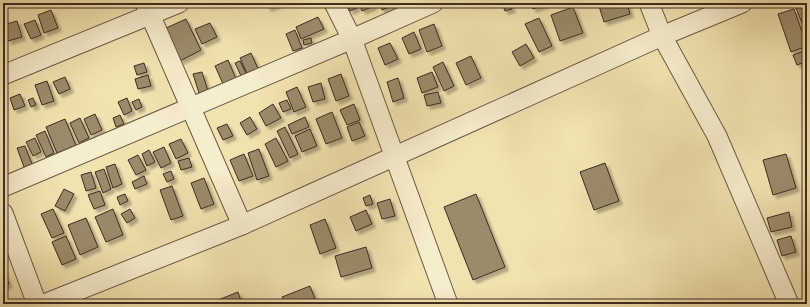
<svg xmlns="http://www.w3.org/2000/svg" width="810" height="307" font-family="'Libre Caslon Text',serif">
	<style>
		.building { fill: #9b8b6b; stroke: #3e2b20; filter: url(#shadow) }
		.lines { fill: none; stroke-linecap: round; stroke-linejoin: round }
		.minor-casing { stroke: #6b5944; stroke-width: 21 }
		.minor { stroke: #f6edcc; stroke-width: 19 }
	</style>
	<defs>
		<filter id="shadow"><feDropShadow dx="3.5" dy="3.5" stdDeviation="1" flood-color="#0004"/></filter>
	</defs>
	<rect width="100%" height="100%" fill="#f1e3b0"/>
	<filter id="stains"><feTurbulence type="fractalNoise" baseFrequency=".005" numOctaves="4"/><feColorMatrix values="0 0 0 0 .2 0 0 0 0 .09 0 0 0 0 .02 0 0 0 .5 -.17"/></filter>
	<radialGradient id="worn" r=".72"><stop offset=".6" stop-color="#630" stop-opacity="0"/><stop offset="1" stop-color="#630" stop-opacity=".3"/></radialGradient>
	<g class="building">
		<path d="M266,3H278V4L268,8Z"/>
		<path d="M347,3H355L357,8L350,11Z"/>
		<path d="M359,3H373L374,6L362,11Z"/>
		<path d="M379,3H399L382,10Z"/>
		<path d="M502,3H510L512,9L505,11Z"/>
		<path d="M531,3H546V4L533,9Z"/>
		<path d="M598,3H627L630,14L604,22Z"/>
		<path d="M807,4V36L796,8Z"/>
		<path d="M573,7L583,33L560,41L551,15Z"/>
		<path d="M794,9L807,46L791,52L778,14Z"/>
		<path d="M51,10L58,28L44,33L38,15Z"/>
		<path d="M318,17L324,29L301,39L296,27Z"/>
		<path d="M539,18L552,46L539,52L525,24Z"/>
		<path d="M186,19L201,50L180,61L164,29Z"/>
		<path d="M35,20L41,35L31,39L24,24Z"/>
		<path d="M17,21L22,37L8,41L3,25Z"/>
		<path d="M210,23L217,37L202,44L195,29Z"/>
		<path d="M434,24L442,46L427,52L419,30Z"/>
		<path d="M295,30L302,48L293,51L286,34Z"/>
		<path d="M414,32L421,49L409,54L402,38Z"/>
		<path d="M311,38L312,43L304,45L303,40Z"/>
		<path d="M390,43L398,59L385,65L378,48Z"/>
		<path d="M526,44L534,58L520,66L512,52Z"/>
		<path d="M807,50V61L797,65L793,55Z"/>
		<path d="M251,53L260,73L249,78L240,58Z"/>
		<path d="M471,56L481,78L466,85L456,63Z"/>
		<path d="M228,60L237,81L224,86L215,66Z"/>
		<path d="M240,61L246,73L241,76L235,63Z"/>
		<path d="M443,62L454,86L444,91L433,67Z"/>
		<path d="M144,63L147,72L137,75L134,66Z"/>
		<path d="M202,72L208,91L199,93L193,74Z"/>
		<path d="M432,72L438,87L422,93L417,78Z"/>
		<path d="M341,74L349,96L336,101L328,79Z"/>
		<path d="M148,75L151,86L138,89L135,79Z"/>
		<path d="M65,77L70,89L59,94L53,82Z"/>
		<path d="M398,78L404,98L393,102L387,82Z"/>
		<path d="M47,81L54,101L42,105L35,85Z"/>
		<path d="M321,83L325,99L313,102L308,87Z"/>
		<path d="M297,87L306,107L294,112L286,92Z"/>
		<path d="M438,92L441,103L427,106L424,95Z"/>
		<path d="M20,94L25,106L14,110L10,98Z"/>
		<path d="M33,98L36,105L31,107L28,100Z"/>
		<path d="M127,98L132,111L124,115L118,102Z"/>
		<path d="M139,99L142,107L136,110L132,102Z"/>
		<path d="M287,100L291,109L283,112L279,103Z"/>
		<path d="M273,104L281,118L266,126L259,113Z"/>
		<path d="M354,104L360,120L347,125L340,110Z"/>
		<path d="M332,112L342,138L326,144L316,119Z"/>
		<path d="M95,114L102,130L91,135L84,119Z"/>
		<path d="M120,115L124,124L116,127L113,118Z"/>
		<path d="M250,117L257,129L247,135L240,123Z"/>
		<path d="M305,117L309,127L292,134L288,125Z"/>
		<path d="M80,118L89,138L79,143L70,123Z"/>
		<path d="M65,119L76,145L57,153L46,127Z"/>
		<path d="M359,122L365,136L352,141L347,127Z"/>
		<path d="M227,124L233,136L223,140L217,128Z"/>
		<path d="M285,127L298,154L290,158L277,131Z"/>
		<path d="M310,129L317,146L302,152L295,136Z"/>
		<path d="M45,131L54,153L46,157L36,135Z"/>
		<path d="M35,138L41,152L33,156L26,142Z"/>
		<path d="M276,138L288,161L276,167L265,144Z"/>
		<path d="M181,139L188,153L176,159L169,144Z"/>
		<path d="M25,146L32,164L24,167L17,148Z"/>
		<path d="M164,147L171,163L161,168L153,152Z"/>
		<path d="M259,149L269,176L257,180L248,153Z"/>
		<path d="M149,150L155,162L147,166L142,154Z"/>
		<path d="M244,154L253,176L239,181L230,160Z"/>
		<path d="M786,154L796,188L773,195L763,160Z"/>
		<path d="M138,155L146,170L136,175L128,160Z"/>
		<path d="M189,158L192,167L181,170L178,161Z"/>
		<path d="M605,163L619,201L594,210L580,172Z"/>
		<path d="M115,164L122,184L113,188L106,167Z"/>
		<path d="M104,169L111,189L103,193L95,172Z"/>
		<path d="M171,171L174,179L167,182L163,174Z"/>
		<path d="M91,172L96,188L86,191L81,175Z"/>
		<path d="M144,176L147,184L135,189L132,182Z"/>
		<path d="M204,178L214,204L201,209L191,183Z"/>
		<path d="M172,186L183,216L171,220L160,190Z"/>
		<path d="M64,189L74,194L65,211L55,206Z"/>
		<path d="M100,191L105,205L94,209L88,195Z"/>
		<path d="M125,194L128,201L120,205L117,197Z"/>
		<path d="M476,194L505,267L473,280L444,207Z"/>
		<path d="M370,195L373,204L366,206L363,198Z"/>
		<path d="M390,199L395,216L382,219L377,203Z"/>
		<path d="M53,209L64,233L52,238L41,214Z"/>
		<path d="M113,209L123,235L106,242L95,217Z"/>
		<path d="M130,209L135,218L127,223L121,214Z"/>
		<path d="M366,210L372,224L356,231L350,217Z"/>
		<path d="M789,212L792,227L771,232L767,218Z"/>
		<path d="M86,218L98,247L80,255L68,225Z"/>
		<path d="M325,219L336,248L320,254L310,225Z"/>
		<path d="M66,236L76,259L62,265L52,242Z"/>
		<path d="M791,236L796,252L782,256L777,240Z"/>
		<path d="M366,247L372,268L341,277L335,256Z"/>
		<path d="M3,270L9,284L3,287Z"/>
		<path d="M310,286L317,304H285L282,297Z"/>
		<path d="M238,292L242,304H219L218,300Z"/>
	</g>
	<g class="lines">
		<g class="minor-casing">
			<g id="minor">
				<path d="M145,3L242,225"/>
				<path d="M334,3L352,39L448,304"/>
				<path d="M649,3L662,36L717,136L789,304"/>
				<path d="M3,75L179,3"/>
				<path d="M3,187L352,39L433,3"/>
				<path d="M3,213L37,304"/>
				<path d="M44,304L242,225L662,36L742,3"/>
			</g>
		</g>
		<use href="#minor" class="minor"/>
	</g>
	<rect width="810" height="307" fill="none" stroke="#f1e3b0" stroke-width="16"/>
	<rect x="4" y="4" width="802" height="299" fill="none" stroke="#3e2b20" stroke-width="2"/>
	<rect x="8" y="8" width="794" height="291" fill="none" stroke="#3e2b20"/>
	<rect width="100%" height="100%" filter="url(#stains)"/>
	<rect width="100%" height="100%" fill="url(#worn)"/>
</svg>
